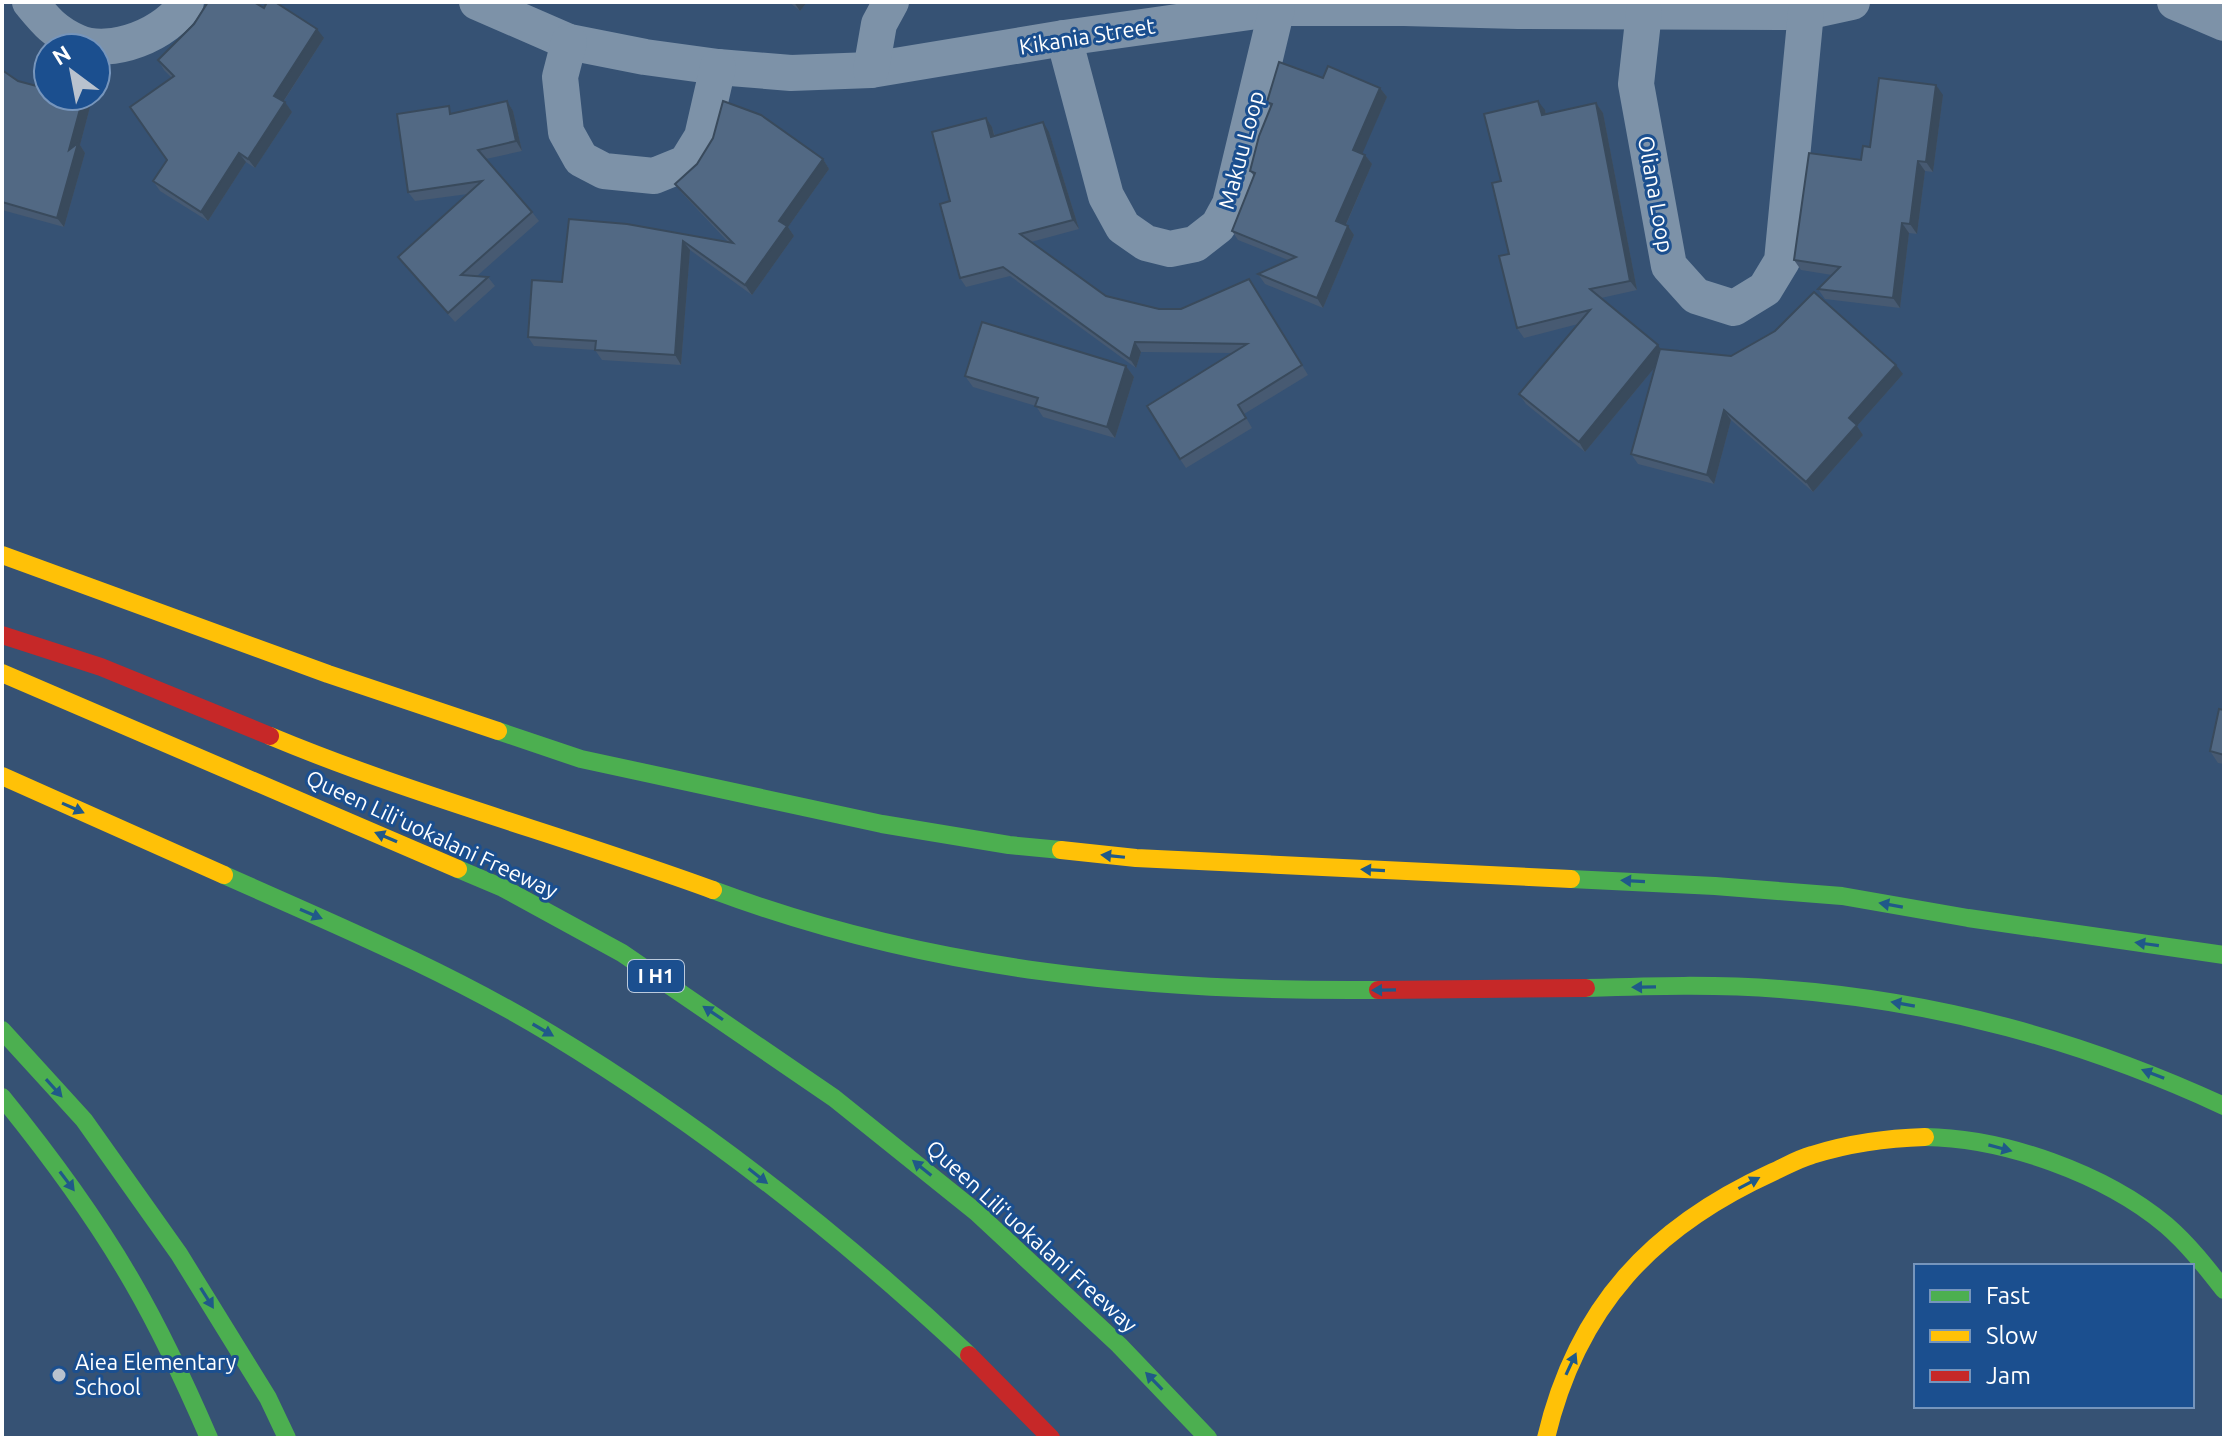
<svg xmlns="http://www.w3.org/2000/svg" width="2226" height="1440" font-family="Ubuntu,sans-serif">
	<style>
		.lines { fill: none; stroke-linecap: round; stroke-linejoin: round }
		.street { stroke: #7d92a8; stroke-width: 36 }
		.fast { stroke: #4caf50; stroke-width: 18 }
		.slow { stroke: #ffc107; stroke-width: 18 }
		.jam { stroke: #c62828; stroke-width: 18 }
		.wall { fill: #475a72 }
		.shaded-wall { fill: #394a5c }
		.building { fill: #526984; stroke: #394a5c; stroke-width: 2 }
		.oneway { fill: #205989 }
		.poi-dot { fill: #b9c2ce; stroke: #1b4f8f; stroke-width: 3 }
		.labels { text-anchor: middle; stroke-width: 6; stroke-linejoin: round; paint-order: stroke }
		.shield { fill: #1b4f8f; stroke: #bbcadd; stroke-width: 2 }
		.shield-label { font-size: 20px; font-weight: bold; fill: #fff }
		.street-label { font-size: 22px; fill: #fff; stroke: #1b4f8f }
		.poi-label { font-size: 22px; fill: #fff; stroke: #1b4f8f; text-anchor: start }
	</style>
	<rect width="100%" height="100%" fill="#365274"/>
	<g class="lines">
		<g class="street">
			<path d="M30,2C45,20 54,32 77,42C110,57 169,34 186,2"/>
			<path d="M477,2L569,42L645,57L718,67L791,73L871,70L1064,38L1277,8H1404L1518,11L1806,12L1852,2"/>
			<path d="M2175,2L2224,23"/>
			<path d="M1644,12L1636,84L1669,266L1696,296L1734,308L1765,289L1782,261L1806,12"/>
			<path d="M1064,38L1106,196L1123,227L1146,243L1170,249L1195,244L1218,226L1230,204L1277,8"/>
			<path d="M569,42L560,77L566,132L581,159L604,171L654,176L686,163L702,137L718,67"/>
			<path d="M871,70L879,24L891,2"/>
		</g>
		<g class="fast">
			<path d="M498,731L581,759L882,824L1009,845L1061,850"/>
			<path d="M458,869L503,888L622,953L834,1098L976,1212L1119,1345L1208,1438"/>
			<path d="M224,875C334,924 447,971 551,1034C701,1125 841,1235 969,1355"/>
			<path d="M1571,879L1715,886L1842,896L1968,918L2224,955"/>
			<path d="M713,890C930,971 1148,992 1378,990"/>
			<path d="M1586,988C1651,986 1716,984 1780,989C1938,1001 2081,1040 2224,1106"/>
			<path d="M2,1030L84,1120L179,1254L268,1398L287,1438"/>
			<path d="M2,1097C50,1156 95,1217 133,1283C162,1333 186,1385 209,1438"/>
			<path d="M1925,1137C2005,1138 2105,1174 2166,1225C2188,1244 2206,1267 2224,1290"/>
		</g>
		<g class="slow">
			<path d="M2,555L328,674L498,731"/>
			<path d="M2,673L458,869"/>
			<path d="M270,736C414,796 566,836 713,890"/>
			<path d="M2,776L224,875"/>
			<path d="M1061,850L1136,858L1571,879"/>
			<path d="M1546,1438C1577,1307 1652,1227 1773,1172C1786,1166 1798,1159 1812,1155C1847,1144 1888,1138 1925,1137"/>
		</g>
		<g class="jam">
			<path d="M2,635L101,667L270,736"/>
			<path d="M1378,990L1586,988"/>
			<path d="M969,1355L1051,1438"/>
		</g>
	</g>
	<g class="wall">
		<path d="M789,2H807L800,11Z"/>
		<path d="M194,24L324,38L284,101L292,112L255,168L246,162L208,221L160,191L153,181L167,160L172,78L164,70L158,60Z"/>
		<path d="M2,70L18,81L90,107L80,145L85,153L64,227L2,210Z"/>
		<path d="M1323,78L1380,88L1387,97L1362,153L1365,155L1372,164L1346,225L1348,226L1354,235L1323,308L1265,284L1258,274L1288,260L1238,240L1232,231L1254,176L1250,171L1271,107L1267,102Z"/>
		<path d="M1943,95L1933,172L1925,171L1917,234L1909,233L1900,308L1825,299L1818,289L1832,275L1801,270L1794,260L1870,147Z"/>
		<path d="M507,101L513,111L522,151L486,159L532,212L539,221L477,276L488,277L495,286L455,322L405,266L398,257L468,194L415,201L408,192L453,113Z"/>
		<path d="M1596,103L1603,113L1637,290L1601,298L1661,350L1903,374L1857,426L1863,435L1813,492L1731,420L1714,484L1638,464L1631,454L1656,366L1585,452L1526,404L1519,394L1578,324L1524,338L1517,328L1509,254L1545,110L1546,114Z"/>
		<path d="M986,118L992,127L995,136L1049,132L1079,229L1031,242L1106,296L1159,309H1181L1255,288L1308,375L1244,414L1252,428L1186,468L1180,459L1233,353L1141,352L1136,368L1010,276L966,287L960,278Z"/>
		<path d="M823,159L829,169L788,227L794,236L752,295L690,250L681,365L602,360L595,350L534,346L528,337L562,282L569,219L729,243L682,193L675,184Z"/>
		<path d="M1126,366L1134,377L1115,438L1043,417L1036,406L973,387L965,376Z"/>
		<path d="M2224,710V764L2218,763L2210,751Z"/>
	</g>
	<g class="shaded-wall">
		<path d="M794,2H807L800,11Z"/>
		<path d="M317,29L324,38L281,105L274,96Z"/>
		<path d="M1936,85L1943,95L1933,172L1926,162Z"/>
		<path d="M1380,88L1387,97L1360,159L1353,150Z"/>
		<path d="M83,98L90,107L80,145L85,153L64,227L57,218L69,150Z"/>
		<path d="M507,101L513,111L522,151L516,141Z"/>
		<path d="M1538,101L1545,110L1548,125L1542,115Z"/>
		<path d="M285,102L292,112L255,168L248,159Z"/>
		<path d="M1596,103L1603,113L1637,290L1630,281Z"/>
		<path d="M986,118L992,127L997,147L991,137Z"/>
		<path d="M1043,122L1049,132L1079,229L1073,220Z"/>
		<path d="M239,153L246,162L208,221L201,212Z"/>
		<path d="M1365,155L1372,164L1343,231L1336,221Z"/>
		<path d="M823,159L829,169L788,227L794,236L752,295L745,285L779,221Z"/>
		<path d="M1918,161L1925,171L1917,234L1910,224Z"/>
		<path d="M1902,223L1909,233L1900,308L1893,298Z"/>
		<path d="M1348,226L1354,235L1323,308L1317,298Z"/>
		<path d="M683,241L690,250L681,365L675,355Z"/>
		<path d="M1135,342L1141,352L1136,368L1130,359Z"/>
		<path d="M1658,345L1665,355L1585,452L1579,442Z"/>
		<path d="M1896,365L1903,374L1857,426L1863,435L1813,492L1806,482L1849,418Z"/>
		<path d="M1126,366L1134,377L1115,438L1107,427Z"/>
		<path d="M1724,410L1731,420L1714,484L1707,475Z"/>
	</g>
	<g class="building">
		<path d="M208,2H254L264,8L267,2H275L317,29L274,96L285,102L248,159L239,153L201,212L153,181L167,160L130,107L174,76L158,60L194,24Z"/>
		<path d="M1279,62L1323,78L1328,66L1380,88L1353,150L1365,155L1336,221L1348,226L1317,298L1258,274L1296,257L1232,231L1255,173L1250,171L1259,136L1272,104L1267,102Z"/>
		<path d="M2,70L18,81L48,89V96H77L83,98L69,150L78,143L57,218L2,202Z"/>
		<path d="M1879,78L1936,85L1926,162L1918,161L1910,224L1902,223L1893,298L1818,289L1840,267L1794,260L1809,153L1861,160L1863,146L1870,147Z"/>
		<path d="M507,101L516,141L478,150L532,212L461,275L488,277L448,313L398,257L482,181L408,192L397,114L449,106L450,114Z"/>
		<path d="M723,101L761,115L823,159L779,221L787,226L745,285L683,241L675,355L595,350L596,341L528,337L532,280L562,282L569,219L627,224L733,243L675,184L697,164L713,138Z"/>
		<path d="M1538,101L1542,115L1596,103L1630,281L1590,289L1658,345L1579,442L1519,394L1590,310L1517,328L1499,256L1509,254L1492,183L1501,181L1484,114Z"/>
		<path d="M986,118L991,137L1043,122L1073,220L1020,234L1106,296L1159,309H1181L1249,279L1302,365L1238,405L1246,418L1180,459L1147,406L1247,344L1135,342L1130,359L1003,267L960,278L940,204L950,201L932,132Z"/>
		<path d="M1814,292L1896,365L1849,418L1857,425L1806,482L1724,410L1707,475L1631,454L1660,349L1731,356L1775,331Z"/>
		<path d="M982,322L1126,366L1107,427L1035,406L1038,398L965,376Z"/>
		<path d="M2219,709L2224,710V755L2210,751Z"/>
	</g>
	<defs><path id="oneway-solid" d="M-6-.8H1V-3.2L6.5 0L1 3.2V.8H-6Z" transform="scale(2)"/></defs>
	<g class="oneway">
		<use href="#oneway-solid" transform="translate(73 808) rotate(24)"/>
		<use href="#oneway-solid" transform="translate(386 837) rotate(-157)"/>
		<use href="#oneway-solid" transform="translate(1113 856) rotate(-174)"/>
		<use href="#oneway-solid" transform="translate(1373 870) rotate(-177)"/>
		<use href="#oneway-solid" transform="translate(1633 881) rotate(-177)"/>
		<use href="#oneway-solid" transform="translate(1891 905) rotate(-170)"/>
		<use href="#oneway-solid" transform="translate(311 914) rotate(23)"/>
		<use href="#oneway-solid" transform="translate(2147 944) rotate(-172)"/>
		<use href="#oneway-solid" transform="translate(1644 987) rotate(179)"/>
		<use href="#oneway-solid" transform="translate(1384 990) rotate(179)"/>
		<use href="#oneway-solid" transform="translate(1903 1004) rotate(-170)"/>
		<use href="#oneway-solid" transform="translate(713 1013) rotate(-146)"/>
		<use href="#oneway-solid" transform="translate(543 1030) rotate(30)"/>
		<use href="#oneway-solid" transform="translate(2153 1074) rotate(-159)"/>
		<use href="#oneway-solid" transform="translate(54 1088) rotate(48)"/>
		<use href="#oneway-solid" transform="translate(2000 1148) rotate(15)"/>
		<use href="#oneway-solid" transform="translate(922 1168) rotate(-141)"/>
		<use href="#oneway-solid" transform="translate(758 1176) rotate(38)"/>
		<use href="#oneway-solid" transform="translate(67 1181) rotate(53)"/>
		<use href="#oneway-solid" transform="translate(1749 1183) rotate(-28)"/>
		<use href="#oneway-solid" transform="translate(207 1298) rotate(58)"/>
		<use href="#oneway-solid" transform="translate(1571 1364) rotate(-65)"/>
		<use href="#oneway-solid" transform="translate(1154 1381) rotate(-134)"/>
	</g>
	<circle class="poi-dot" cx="59" cy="1375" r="8"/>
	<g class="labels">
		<rect class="shield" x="628" y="960" width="56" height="32" rx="6"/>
		<g class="shield-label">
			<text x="656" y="983">I H1</text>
		</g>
		<g class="street-label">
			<text transform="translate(1087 36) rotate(-9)" y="8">Kikania Street</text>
			<text transform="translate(1241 150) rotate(-75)" y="8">Makuu Loop</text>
			<text transform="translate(1656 194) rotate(80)" y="8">Oliana Loop</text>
			<text transform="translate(432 834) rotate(25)" y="8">Queen Liliʻuokalani Freeway</text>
			<text transform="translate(1032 1236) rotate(42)" y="8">Queen Liliʻuokalani Freeway</text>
		</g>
		<g class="poi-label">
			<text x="75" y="1370">Aiea Elementary<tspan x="75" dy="25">School</tspan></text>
		</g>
	</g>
	<rect width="2226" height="1440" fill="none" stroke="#ffffff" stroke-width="8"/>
	<rect x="1914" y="1264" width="280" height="144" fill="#1b4f8f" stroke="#7695bc" stroke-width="2"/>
	<rect x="1930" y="1290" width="40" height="12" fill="#4caf50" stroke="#7695bc" stroke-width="2"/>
	<text x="1986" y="1304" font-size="24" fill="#ffffff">Fast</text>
	<rect x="1930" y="1330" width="40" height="12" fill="#ffc107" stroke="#7695bc" stroke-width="2"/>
	<text x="1986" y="1344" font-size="24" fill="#ffffff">Slow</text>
	<rect x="1930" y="1370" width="40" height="12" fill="#c62828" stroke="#7695bc" stroke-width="2"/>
	<text x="1986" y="1384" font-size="24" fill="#ffffff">Jam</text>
	<g transform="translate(72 72) rotate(328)"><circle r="38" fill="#1b4f8f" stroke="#7695bc" stroke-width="2"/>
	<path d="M0-6L14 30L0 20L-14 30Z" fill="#b9c2ce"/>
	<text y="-12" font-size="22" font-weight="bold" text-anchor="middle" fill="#ffffff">N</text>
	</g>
</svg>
